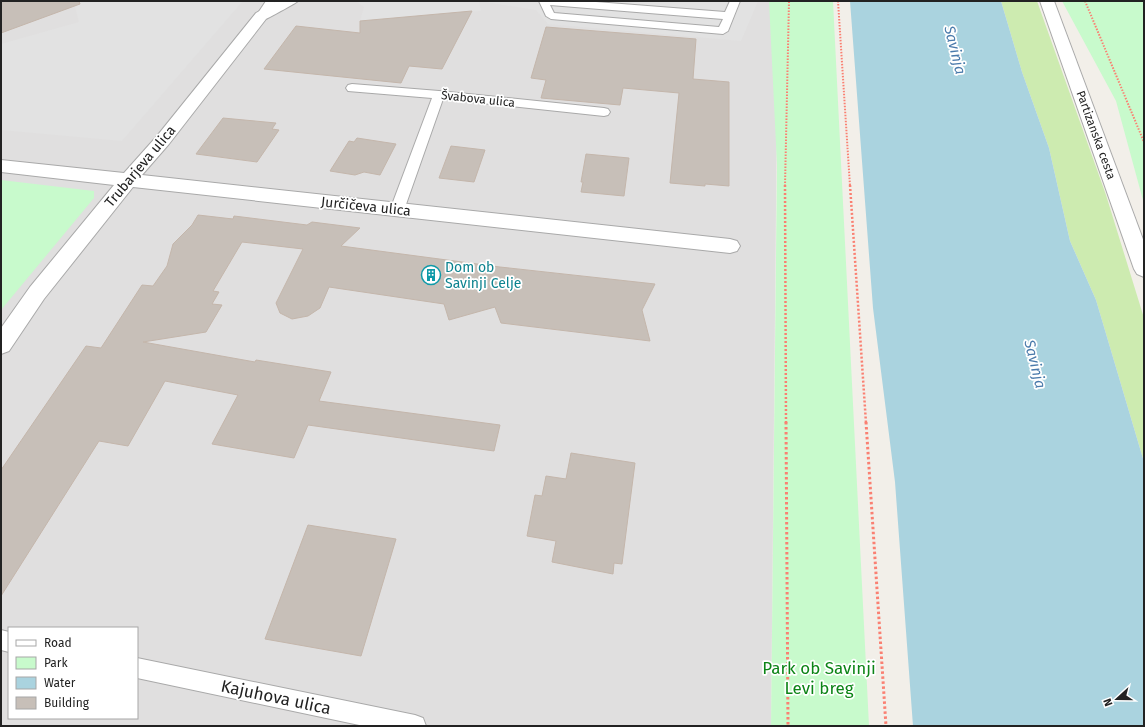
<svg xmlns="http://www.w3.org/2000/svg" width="1145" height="727" font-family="'Fira Sans',sans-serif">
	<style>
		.residential { fill: #e0dfdf; fill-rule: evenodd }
		.grass { fill: #cdebb0 }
		.park { fill: #c8facc }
		.parking { fill: #e2e2e2 }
		.water { fill: #aad3df }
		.building { fill: #c7bfb8; stroke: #c4b6ab }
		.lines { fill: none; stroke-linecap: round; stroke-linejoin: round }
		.service-casing { stroke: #a9a9a9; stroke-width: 2 }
		.minor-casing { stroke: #a9a9a9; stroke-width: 2 }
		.tertiary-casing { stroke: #a9a9a9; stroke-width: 2 }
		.path-far2 { stroke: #fa8072; stroke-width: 2; stroke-dasharray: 1.5 1.5; stroke-linecap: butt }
		.path-far1 { stroke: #fa8072; stroke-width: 2.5; stroke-dasharray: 2 2; stroke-linecap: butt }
		.path { stroke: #fa8072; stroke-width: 3; stroke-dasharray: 2.5 2.5; stroke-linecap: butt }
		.service { fill: #fff; fill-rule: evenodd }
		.minor { fill: #fff; fill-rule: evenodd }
		.tertiary { fill: #fff; fill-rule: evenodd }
		.labels { text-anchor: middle; stroke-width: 3.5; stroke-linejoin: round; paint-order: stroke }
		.far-street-label { font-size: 12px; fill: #222; stroke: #fff }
		.street-label { font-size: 14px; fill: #222; stroke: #fff }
		.culture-label { font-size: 14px; fill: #0d838f; stroke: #fff; text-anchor: start }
		.water-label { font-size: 15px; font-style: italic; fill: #4a7aab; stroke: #fff }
		.near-park-label { font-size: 17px; fill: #0c8416; stroke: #fff }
		.near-street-label { font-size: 17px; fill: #222; stroke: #fff }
	</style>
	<rect width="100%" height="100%" fill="#f2efe9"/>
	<path class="residential" d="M1,1H778L771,726H1ZM9,628H137V718H9Z"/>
	<path class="grass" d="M1001,1H1037L1106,195L1144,318V462L1096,300L1070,241L1049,148L1022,72Z"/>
	<g class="park">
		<path d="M769,1H833L869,726H771L777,165Z"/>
		<path d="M1062,1H1144V204L1116,101Z"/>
		<path d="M1,180L94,191V198L1,310Z"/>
	</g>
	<g class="parking">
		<path d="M78,1H243L122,141L1,130V44L79,22L74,2Z"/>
		<path d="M356,1H758L741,41L548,24L536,10L479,1L481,11L360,21L364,7Z"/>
	</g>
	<path class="water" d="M850,1H1001L1022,72L1049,148L1070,241L1096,300L1144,462V726H913L895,482L873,308Z"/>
	<g class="building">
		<path d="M1,1H79L80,4L1,33Z"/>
		<path d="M472,11L442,69L409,66L401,83L264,69L296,26L360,33V21Z"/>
		<path d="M546,27L696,39L693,79L729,82V186L705,184V186L670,183L679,93L623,88L620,105L541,98L546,80L531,78Z"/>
		<path d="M223,118L276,123L272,129L279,130L257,162L196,154Z"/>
		<path d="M357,138L396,144L380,175L364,172L355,175L330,171L349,141L354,142Z"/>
		<path d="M451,146L485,150L474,182L439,178Z"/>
		<path d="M586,154L629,158L624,196L581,192L583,182H581Z"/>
		<path d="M198,215L233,219L234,216L307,225L312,222L360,228L341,246L500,267L655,284L642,310L650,341L501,323L495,307L449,320L444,304L329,287L320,308L308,316L292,319L280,313L276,303L303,249L242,242L213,291L219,292L212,304L222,305L206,332L143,342L255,362L256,360L331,372L319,401L500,425L494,451L308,425L294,458L212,444L238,395L165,381L128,446L99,441L1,596V470L86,346L101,348L142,285L153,286L167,266L173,244L192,225Z"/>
		<path d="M571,453L635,463L622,564L614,563L613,574L552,562L556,541L527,536L535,495L542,496L546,476L566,479Z"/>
		<path d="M308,525L396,539L361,656L265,639Z"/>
	</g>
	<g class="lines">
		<g class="service-casing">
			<g id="service">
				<path d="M266,1H276L265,18H257L256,16Z"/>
				<path d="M539,1H583L725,12L730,1H740L728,31L723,34L551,19L546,16ZM550,5L723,19L719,27L554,13Z"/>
				<path d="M352,84L439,91L604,108L608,109L610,112L608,115L604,116L443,99L404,210L402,213L397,215L392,213L390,210L432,98L348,91L346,88L348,85Z"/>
				<path d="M1,630L9,632V652L1,650Z"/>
				<path d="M137,658L415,715L423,718L426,726H364L137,678Z"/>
			</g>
		</g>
		<g class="minor-casing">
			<path id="minor" d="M277,1H298C296,3 272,16 266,19L169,144L142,175L730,239L737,241L740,246L737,251L730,253L133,187L44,299L9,351L1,354V328L30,287L114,185L1,172V160L124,173L157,136L256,13Z"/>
		</g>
		<g class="tertiary-casing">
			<path id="tertiary" d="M1040,1H1054L1144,242V277L1137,274L1134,269Z"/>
		</g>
		<g class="path-far2">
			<path d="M838,1L850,186"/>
			<path d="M1085,1L1144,142"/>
			<path d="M785,186L789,1"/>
		</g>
		<g class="path-far1">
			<path d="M785,185L786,423"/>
			<path d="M850,185L866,423"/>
		</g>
		<g class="path">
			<path d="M786,422L788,726"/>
			<path d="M866,422L886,726"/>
		</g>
		<use href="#service" class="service"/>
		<use href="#minor" class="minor"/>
		<use href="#tertiary" class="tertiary"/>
	</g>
	<defs>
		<g id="building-ring" transform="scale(1)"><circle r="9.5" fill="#fff" stroke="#0f9aa8" stroke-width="1.5"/><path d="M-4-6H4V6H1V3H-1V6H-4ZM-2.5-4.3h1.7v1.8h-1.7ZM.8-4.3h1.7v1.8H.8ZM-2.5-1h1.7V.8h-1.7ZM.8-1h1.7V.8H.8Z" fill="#0f9aa8"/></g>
	</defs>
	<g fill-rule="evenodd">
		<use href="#building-ring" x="431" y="275"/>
	</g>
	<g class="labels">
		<g class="far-street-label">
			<text transform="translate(478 99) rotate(6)" y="4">Švabova ulica</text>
			<text transform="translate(1096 135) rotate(70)" y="4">Partizanska cesta</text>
		</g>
		<g class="street-label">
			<text transform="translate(140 166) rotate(-50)" y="5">Trubarjeva ulica</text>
			<text transform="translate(366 206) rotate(6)" y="5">Jurčičeva ulica</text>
		</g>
		<g class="culture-label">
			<text x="445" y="272">Dom ob<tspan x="445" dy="16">Savinji Celje</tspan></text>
		</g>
		<g class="water-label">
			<text transform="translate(955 50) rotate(76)" y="5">Savinja</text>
			<text transform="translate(1035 364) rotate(76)" y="5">Savinja</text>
		</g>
		<g class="near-park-label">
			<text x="819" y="674">Park ob Savinji<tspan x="819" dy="20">Levi breg</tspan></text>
		</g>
		<g class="near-street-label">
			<text transform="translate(276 697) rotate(12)" y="6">Kajuhova ulica</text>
		</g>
	</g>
	<rect width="1145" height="727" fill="none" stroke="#222222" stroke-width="4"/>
	<rect x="8" y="627" width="130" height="92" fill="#ffffff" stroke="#a7a7a7"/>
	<rect x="16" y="640" width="20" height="6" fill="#ffffff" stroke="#a7a7a7"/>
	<text x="44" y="647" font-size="12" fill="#222222">Road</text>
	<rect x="16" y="657" width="20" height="12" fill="#c8facc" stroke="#a7a7a7"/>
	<text x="44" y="667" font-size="12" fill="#222222">Park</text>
	<rect x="16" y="677" width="20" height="12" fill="#aad3df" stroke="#a7a7a7"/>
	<text x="44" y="687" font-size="12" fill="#222222">Water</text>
	<rect x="16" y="697" width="20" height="12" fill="#c7bfb8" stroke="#a7a7a7"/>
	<text x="44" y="707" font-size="12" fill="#222222">Building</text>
	<g transform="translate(1117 699) rotate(249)" stroke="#ffffff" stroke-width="3" paint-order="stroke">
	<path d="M0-3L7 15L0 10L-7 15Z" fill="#222222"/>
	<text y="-6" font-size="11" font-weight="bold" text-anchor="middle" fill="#222222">N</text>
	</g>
</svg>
